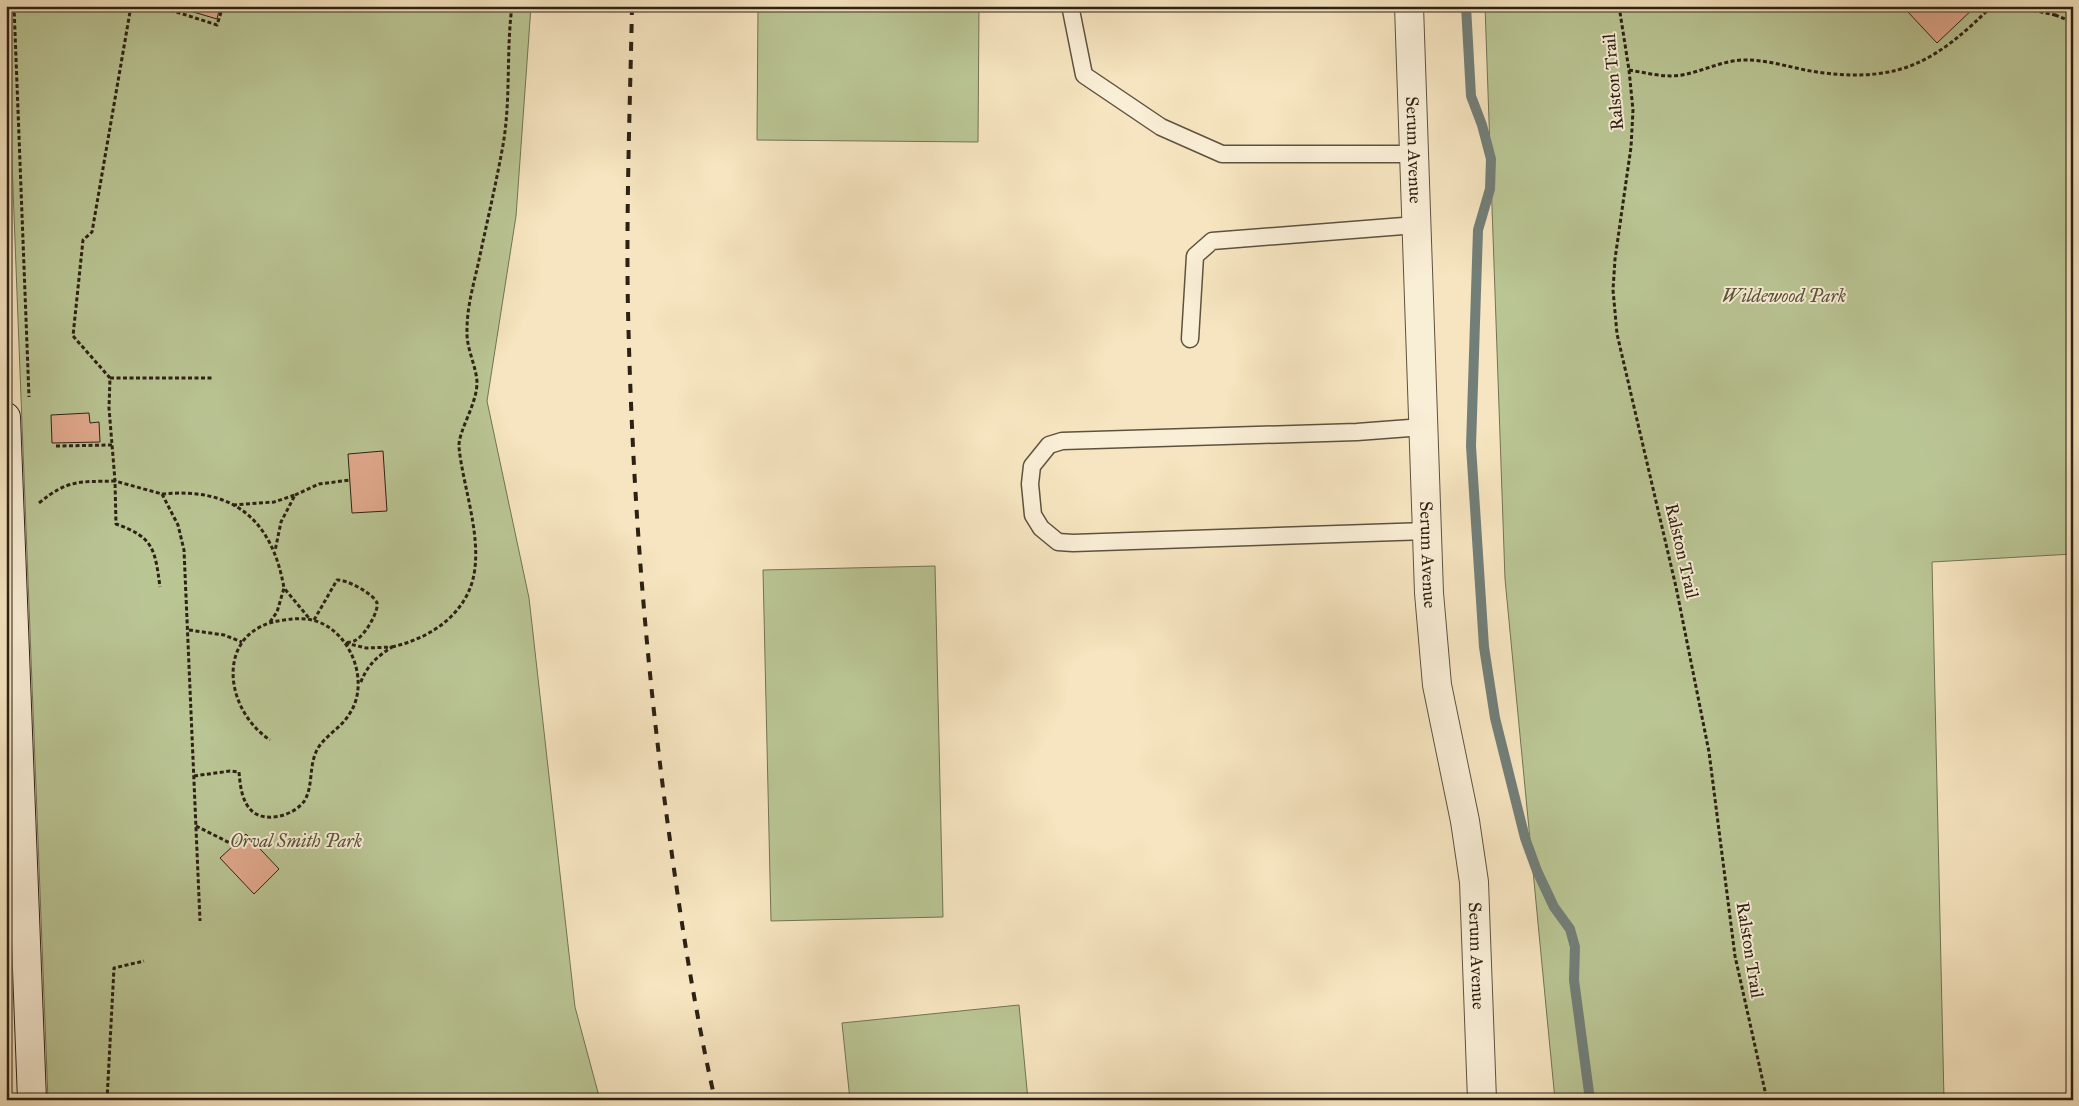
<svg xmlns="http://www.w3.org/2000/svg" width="2079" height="1106" font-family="'IM FELL Great Primer',serif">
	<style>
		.green { fill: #bac594; stroke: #737354 }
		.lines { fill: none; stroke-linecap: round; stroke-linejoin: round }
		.stream { stroke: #727f79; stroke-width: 10 }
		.building { fill: #e3aa8f; stroke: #2c2114 }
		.lane-casing { stroke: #5e523f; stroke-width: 19 }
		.street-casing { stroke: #5e523f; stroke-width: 30 }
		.secondary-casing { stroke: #2c2114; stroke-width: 30 }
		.path { stroke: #2c2114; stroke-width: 3; stroke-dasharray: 4 2.5; stroke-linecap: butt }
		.lane { stroke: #f9eed6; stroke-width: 16 }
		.street { stroke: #f9eed6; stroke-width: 28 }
		.secondary { stroke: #f9eed6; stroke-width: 28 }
		.rail { stroke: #2c2114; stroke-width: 4; stroke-dasharray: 9 9; stroke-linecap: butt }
		.labels { text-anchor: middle; stroke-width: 4; stroke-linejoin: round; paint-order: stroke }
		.street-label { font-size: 18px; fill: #2c2114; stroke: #f9eed6 }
		.park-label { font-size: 18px; font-style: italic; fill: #57523a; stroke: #f9eed6 }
	</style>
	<rect width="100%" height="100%" fill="#f6e5c0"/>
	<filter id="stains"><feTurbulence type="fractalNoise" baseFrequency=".004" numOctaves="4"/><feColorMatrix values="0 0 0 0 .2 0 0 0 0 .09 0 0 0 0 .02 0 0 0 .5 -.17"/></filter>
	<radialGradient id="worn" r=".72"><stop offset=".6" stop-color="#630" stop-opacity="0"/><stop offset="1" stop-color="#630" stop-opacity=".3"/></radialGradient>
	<g class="green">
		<path d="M6,6H531L516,216L487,401L529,598L575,1007L600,1100H48Z"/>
		<path d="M758,6H979L978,142L757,140Z"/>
		<path d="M1485,6H2073V554L1932,562L1944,1100H1555L1505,579Z"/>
		<path d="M935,566L943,917L771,921L763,570Z"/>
		<path d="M1019,1005L1028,1100H850L842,1023Z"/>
	</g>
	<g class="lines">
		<path class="stream" d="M1466,6L1471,96L1482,125L1491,159L1490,189L1478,230L1471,446L1484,647L1495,718L1525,838L1537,871L1554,907L1570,929L1575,947L1574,980L1590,1100"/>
	</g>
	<g class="building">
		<path d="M173,6H220L217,19Z"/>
		<path d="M1911,6H1976L1937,43L1907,11Z"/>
		<path d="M89,413L90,423L99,422L100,442L52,443L51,415Z"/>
		<path d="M383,451L387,511L352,513L348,454Z"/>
		<path d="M246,834L279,869L254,894L220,858Z"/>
	</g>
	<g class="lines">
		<g class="lane-casing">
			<g id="lane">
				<path d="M1073,6L1071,10L1084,75L1161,127L1222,154H1414"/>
				<path d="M1190,339L1195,256L1212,241L1416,225"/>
				<path d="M1423,427L1357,432L1062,441L1049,445L1032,466L1030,484L1033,515L1041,528L1058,542L1073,543L1427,531"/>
			</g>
		</g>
		<g class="street-casing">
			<g id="street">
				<path id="s1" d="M1409,6L1429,593L1437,685L1465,821L1474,882L1482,1100"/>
			</g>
		</g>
		<g class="secondary-casing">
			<path id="secondary" d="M6,417L32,1100"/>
		</g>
		<g class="path">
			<path d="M14,6L29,397"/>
			<path d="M131,6L92,232L83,240L73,336L110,378L109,408L115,481L162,494L178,525L184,550L200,921"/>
			<path d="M158,6L217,25L223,6"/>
			<path d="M1619,6L1629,70L1633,110L1631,147L1615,259L1613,290L1617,334L1676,587L1709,752L1735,956L1767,1100"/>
			<path d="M2014,6L2055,15L2052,6"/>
			<path d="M2055,15L2073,22"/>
			<path d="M1629,70C1647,73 1665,78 1682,75C1704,71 1723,60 1745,60C1772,60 1797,70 1824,73C1903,82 1937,60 1992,6"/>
			<path d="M110,378H212"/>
			<path d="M56,446L112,445"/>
			<path d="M162,494C233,487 272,519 284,588"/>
			<path d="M295,495L319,484L350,480"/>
			<path d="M39,503C68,479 80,482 115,481L116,524C154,537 155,550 160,587"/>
			<path d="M233,505L274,502L295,495L281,522L275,551"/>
			<path d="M314,620L337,580C346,579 374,594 377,603C379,612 364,636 356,640C353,642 349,642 345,643L366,648L392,647C375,658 367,666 360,684"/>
			<path d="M270,622L277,612L284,588L309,618"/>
			<path d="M189,630L224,635L242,642"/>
			<path d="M392,647C422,640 452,624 467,595C489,553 463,491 459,447C458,431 477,405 477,382C476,365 466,348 467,330C467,306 474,283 479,260C487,222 496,184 503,145C511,99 506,52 512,6"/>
			<path d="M194,776L230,771L239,772C240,783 241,795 247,805C259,826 294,817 305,800C313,785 309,768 316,752C323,736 341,729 350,713C369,684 353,637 321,623C310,618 297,618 284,620C215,628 222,708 270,740"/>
			<path d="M196,826L234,845"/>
			<path d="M107,1100L114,968L144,961"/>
		</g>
		<use href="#lane" class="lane"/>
		<use href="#street" class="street"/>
		<use href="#secondary" class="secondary"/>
		<path class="rail" d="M632,6C630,107 626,209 628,310C632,485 645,660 669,833C681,922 695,1012 715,1100"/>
	</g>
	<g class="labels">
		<g class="street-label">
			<text transform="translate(1613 82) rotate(-95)" y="6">Ralston Trail</text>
			<text dy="6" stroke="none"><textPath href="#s1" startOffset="144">Serum Avenue</textPath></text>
			<text transform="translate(1682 551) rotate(77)" y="6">Ralston Trail</text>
			<text dy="6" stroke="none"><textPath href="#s1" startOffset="549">Serum Avenue</textPath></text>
			<text transform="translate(1750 950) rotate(81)" y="6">Ralston Trail</text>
			<text dy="6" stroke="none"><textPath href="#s1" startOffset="954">Serum Avenue</textPath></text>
		</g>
		<g class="park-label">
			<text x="1784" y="302">Wildewood Park</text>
			<text x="296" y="847">Orval Smith Park</text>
		</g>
	</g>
	<rect width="2079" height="1106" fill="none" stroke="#f6e5c0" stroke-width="25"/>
	<rect x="8" y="8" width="2064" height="1091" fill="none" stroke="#2c2114" stroke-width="2.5"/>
	<rect x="12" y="12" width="2054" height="1081" fill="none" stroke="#2c2114"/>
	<rect width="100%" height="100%" filter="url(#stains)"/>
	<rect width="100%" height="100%" fill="url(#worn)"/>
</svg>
